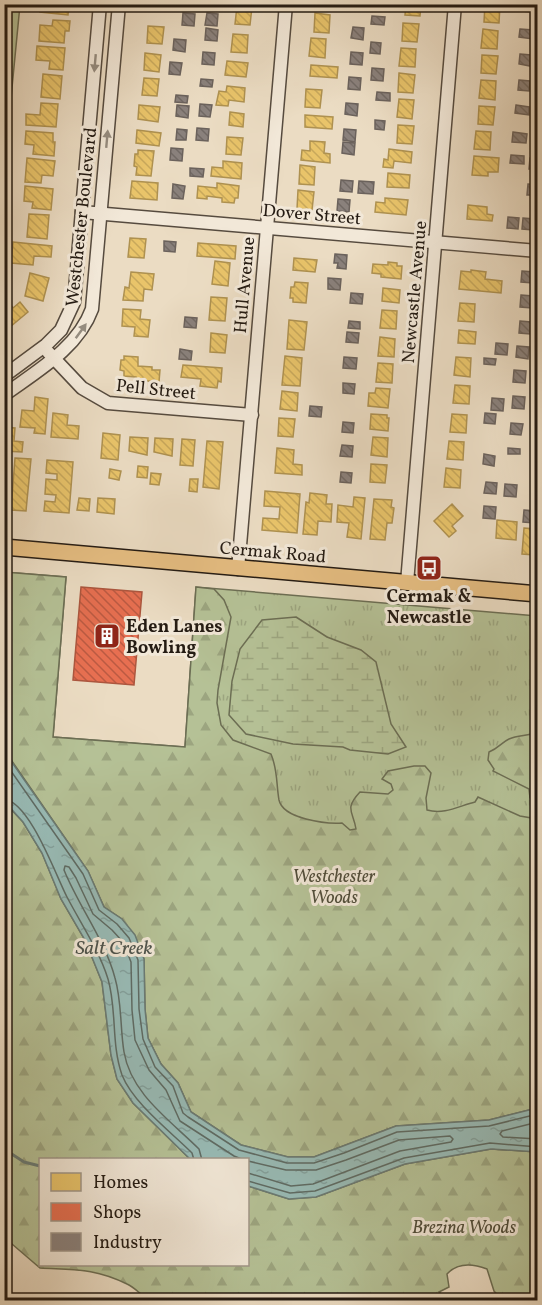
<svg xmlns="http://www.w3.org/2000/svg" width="542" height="1305" font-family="Vollkorn,serif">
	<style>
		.grass { fill: url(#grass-tufts); stroke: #6c6e54; stroke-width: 1.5 }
		.forest { fill: url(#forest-firs); stroke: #6c6e54; stroke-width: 1.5 }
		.wetland { fill: url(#wetland-marsh); stroke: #6c6e54; stroke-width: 1.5 }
		.water { fill: url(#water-ripples); stroke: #6a7b75; stroke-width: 1.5 }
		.homes { fill: url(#homes-back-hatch); stroke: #ae9150; stroke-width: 1.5 }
		.shops { fill: url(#shops-back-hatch); stroke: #ac563e; stroke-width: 1.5 }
		.industry { fill: url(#industry-back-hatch); stroke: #6b625c; stroke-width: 1.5 }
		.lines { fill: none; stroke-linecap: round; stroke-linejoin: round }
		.shore { stroke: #5e6b64; stroke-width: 1.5 }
		.stream { stroke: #6a7b75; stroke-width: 3 }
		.minor-casing { stroke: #564b3f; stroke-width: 15 }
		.major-casing { stroke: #241b13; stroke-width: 18 }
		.minor { stroke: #f2e8d8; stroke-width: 12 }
		.major { stroke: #e6be82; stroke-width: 15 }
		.oneway { fill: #958c7f }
		.labels { text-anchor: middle; stroke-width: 6; stroke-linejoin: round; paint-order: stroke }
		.street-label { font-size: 18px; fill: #241b13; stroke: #f2e8d8 }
		.poi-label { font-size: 18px; font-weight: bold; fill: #241b13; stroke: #f2e8d8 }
		.park-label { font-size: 18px; font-style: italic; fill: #504d3a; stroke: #f2e8d8 }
		.water-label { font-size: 20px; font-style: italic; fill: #4d534c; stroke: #f2e8d8 }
	</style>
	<defs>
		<pattern id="grass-tufts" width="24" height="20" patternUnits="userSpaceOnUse" patternTransform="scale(1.5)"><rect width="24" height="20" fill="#b5c196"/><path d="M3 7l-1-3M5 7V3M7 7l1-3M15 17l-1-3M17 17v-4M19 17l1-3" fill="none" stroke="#9ca580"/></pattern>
		<pattern id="forest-firs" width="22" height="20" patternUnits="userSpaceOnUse" patternTransform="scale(1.5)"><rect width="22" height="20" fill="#b5c196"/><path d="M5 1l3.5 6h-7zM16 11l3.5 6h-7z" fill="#9ca580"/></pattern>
		<pattern id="wetland-marsh" width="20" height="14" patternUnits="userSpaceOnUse" patternTransform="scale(1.5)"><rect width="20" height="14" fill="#b5c196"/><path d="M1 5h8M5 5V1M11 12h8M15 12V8" fill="none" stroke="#9ca580"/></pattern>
		<pattern id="water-ripples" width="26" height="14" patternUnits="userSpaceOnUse" patternTransform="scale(1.5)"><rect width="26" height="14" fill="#98bbb6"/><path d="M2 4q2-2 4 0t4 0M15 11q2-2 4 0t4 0" fill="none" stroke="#83a09c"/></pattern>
		<pattern id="homes-back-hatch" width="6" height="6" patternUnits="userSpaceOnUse" patternTransform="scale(1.5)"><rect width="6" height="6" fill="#e9c46a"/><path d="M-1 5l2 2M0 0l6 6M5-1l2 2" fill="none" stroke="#c8a85b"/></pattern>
		<pattern id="shops-back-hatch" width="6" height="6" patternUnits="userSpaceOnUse" patternTransform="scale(1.5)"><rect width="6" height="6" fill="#e76f51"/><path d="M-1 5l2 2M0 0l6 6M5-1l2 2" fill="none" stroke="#bb5a42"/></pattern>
		<pattern id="industry-back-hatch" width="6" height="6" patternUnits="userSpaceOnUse" patternTransform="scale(1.5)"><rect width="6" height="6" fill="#8a817c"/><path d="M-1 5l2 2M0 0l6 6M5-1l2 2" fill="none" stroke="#716964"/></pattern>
	</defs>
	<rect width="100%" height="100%" fill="#ebdcc3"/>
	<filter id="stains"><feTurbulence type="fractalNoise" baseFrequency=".00333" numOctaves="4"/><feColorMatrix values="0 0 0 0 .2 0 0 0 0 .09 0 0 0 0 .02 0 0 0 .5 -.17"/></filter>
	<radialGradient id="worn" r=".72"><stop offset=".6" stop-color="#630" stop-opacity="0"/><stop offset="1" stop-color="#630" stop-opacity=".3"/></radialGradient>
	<g class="grass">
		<path d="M5,4L20,5L5,160L4,5Z"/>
		<path d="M4,572L66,577L53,737L185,747L196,587L537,616V1108L241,1145L189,1111L178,1083L144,959L5,751Z"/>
	</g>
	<g class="forest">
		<path d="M4,572L66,577L53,737L185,747L196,587L214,589L224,600L231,617L218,690L217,703L221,725L233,740L271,754C278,771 276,783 279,800C283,819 326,824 342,823L350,830L356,829C353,811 344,809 360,792L388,794L393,790L391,784L382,779L388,771L414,766H425L431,773L426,798L427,810C444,815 459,806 475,802L478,797L520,816L537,819V1108L489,1120L396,1126L314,1157H288L241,1145L191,1112L178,1083L161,1064L148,1038L145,1009L144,959L122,919L104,907L88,871L5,751Z"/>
		<path d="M537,732V800L530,798L529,789L493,771L494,769L488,760L489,752C499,748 502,742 509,739C519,735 529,736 537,732Z"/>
		<path d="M4,802L23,822L42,853L61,899L85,940L102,982L111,1055L117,1079L133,1103L190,1159L40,1160V1264H248V1186L289,1199L316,1197L405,1164L491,1149L537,1152V1300H502L494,1291L487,1269C474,1264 458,1262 447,1274L449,1287L439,1292L449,1300H150C141,1296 136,1288 127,1284C94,1268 75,1270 40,1268L12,1244L5,1240Z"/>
	</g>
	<path class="wetland" d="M296,617L327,637L361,650L376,662L391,724L406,747L388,754L350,750L343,747L293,744L246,734L229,715L232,681L240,649L262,620Z"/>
	<path class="water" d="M4,751L88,871L104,907L122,919L135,935L144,959L145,1009L148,1038L161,1064L178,1083L191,1112L241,1145L288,1157H314L396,1126L489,1120L537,1108V1152L491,1149L405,1164L316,1197L289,1199L248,1186V1160L190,1159L133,1103L117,1079L111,1055L102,982L85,940L61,899L42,853L23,822L5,802Z"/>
	<g class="homes">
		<path d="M41,4H69L68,15L40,12Z"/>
		<path d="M315,4H331L330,10L315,9Z"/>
		<path d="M406,4H421L420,16L405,15Z"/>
		<path d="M485,4L500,5L499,23L484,22Z"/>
		<path d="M237,6L252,7L250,25L235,24Z"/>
		<path d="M315,13L330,15L329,33L314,32Z"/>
		<path d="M53,20L70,21L69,31H65L64,43L39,41L40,25L52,26Z"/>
		<path d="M403,23L419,24L417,42L402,41Z"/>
		<path d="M148,26L164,27L162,44L147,43Z"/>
		<path d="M483,29L498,31L497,49L481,48Z"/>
		<path d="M233,34L248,35L247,53L231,52Z"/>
		<path d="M311,38L326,39L325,58L309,56Z"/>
		<path d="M37,46L65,48L63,70L49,69L50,61L36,60Z"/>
		<path d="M401,48L416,49L415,67L399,66Z"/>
		<path d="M145,53L161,55L159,72L144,70Z"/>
		<path d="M482,55L498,56L496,74L481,73Z"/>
		<path d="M227,61L248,63L246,77L225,75Z"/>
		<path d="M311,65L338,67L337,78L310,76Z"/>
		<path d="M399,73L415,75L413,93L398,92Z"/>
		<path d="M43,74L62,76L60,99L41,97Z"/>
		<path d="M144,78L159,79L157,96L142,95Z"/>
		<path d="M481,80L496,81L495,100L479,98Z"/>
		<path d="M227,86L245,88L244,102L229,100L228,106L216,105L219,91L226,92Z"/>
		<path d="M306,89L322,90L320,108L305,107Z"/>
		<path d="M399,99L414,100L412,119L397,117Z"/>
		<path d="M41,103L58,104L56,127L26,125V114L40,115Z"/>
		<path d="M139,105L160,107L158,122L138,119Z"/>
		<path d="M479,106L495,107L493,125L478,124Z"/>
		<path d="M230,112L244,114L243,127L229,125Z"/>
		<path d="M305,115L333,117L332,129L305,127Z"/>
		<path d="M398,125L414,126L412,144L397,143Z"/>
		<path d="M137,130L161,133L159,146L136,143Z"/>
		<path d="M26,131L53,133V142H55L54,156L33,154L34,145L25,144Z"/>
		<path d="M476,131L491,132L490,150L474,149Z"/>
		<path d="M227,137L243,138L241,155L226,154Z"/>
		<path d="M310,141L325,142L324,153L330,154V163L301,160L302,150L310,151Z"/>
		<path d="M389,149L412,152L411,163L394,161L393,168L383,167L384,159L388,160Z"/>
		<path d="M138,150L154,151L151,176L136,175L137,167L134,166L135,154H138Z"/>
		<path d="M474,156L499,158L498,172H488V176L472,175Z"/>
		<path d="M27,158L55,161L53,176L42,175L41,183L25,182Z"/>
		<path d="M223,161L242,163L241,179L211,176L212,167L223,168Z"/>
		<path d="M300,165L315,167L314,185L299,184Z"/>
		<path d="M388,173L410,175L409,188L387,187Z"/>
		<path d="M132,181L158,183L157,200L130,198Z"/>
		<path d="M217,183L239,186L238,198H235L234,203L222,202V198L207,196V199L197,198L198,186L217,188Z"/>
		<path d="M25,186L53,189L51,210L32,208L33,202L24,201Z"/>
		<path d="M298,190L314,192L312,210L297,209Z"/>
		<path d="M385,198L408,200L406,215L375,212L376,202L385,203Z"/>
		<path d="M468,205L487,207V214L493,215L492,221L467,219Z"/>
		<path d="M29,214L49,215L47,239L27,237Z"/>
		<path d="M130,238L146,239L144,258L128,257Z"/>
		<path d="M13,242L52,246L51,257L34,256L33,265L11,263Z"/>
		<path d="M198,243L236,246L235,259L197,256Z"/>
		<path d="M294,258L317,260L315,272L293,270Z"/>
		<path d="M215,261L230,263L228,286L212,284Z"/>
		<path d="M388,262L397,263V266H402L401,279L381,277V274L372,273L373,264L388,265Z"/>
		<path d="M471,270L486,272L485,279L502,281L501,293L459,289L461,271L471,272Z"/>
		<path d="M131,272L154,274L152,290L144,289L143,301L123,300L125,287L129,288Z"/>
		<path d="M30,273L49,278L43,301L25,296Z"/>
		<path d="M295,282L308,283L306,303L293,302V298H290L291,287H294Z"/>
		<path d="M383,288L400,290L399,303L382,301Z"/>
		<path d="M5,297L13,308L20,302L28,312L10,327L4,320Z"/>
		<path d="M211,297L227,298L225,321L209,320Z"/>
		<path d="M460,303L475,304L474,322L458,321Z"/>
		<path d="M123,309L141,310L140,319L150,320L148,337L134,336L135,327L122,326Z"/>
		<path d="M382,310L397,311L396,329L380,328Z"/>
		<path d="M289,320L307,322L304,350L287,349Z"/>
		<path d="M459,330L476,332L475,344L458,343Z"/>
		<path d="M211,333L227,335L225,353L210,352Z"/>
		<path d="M380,337L395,339L394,357L378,356Z"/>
		<path d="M124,356L138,357V366L152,367V370H160L159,382L136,380V377L124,376V371L120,370L121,360H124Z"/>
		<path d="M285,356L302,358L300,386L282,385Z"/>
		<path d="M456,357L471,358L470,377L454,375Z"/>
		<path d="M378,363L393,364L392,383L376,382Z"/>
		<path d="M183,365L222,368L221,382L218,381L217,388L200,386L201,379L181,377Z"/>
		<path d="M455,385L470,386L469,404L453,403Z"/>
		<path d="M376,388L390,389L388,408L368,406L369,393H375Z"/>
		<path d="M282,391L298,393L297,411L280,409Z"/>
		<path d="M35,397L48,399L45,434L34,433L35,428L20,427L22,410L34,411Z"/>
		<path d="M53,413L68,415L67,425L79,426L78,439L51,437Z"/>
		<path d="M371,414L387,415V418H389L388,431L370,429Z"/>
		<path d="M452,414L467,415L466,433L450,432Z"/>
		<path d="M279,418L295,419L293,437L278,436Z"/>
		<path d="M4,427L15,428L14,441L23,442L22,452L4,451Z"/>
		<path d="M103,433L120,435L118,460L101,458Z"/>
		<path d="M130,437L148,438L147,455L129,451Z"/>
		<path d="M373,437L388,438L387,457L371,455Z"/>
		<path d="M155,438L173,439L172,456L154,452Z"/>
		<path d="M182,439L195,440L193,466L180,465Z"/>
		<path d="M207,441L223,442L219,489L203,487Z"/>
		<path d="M449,441L464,442L463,460L447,459Z"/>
		<path d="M277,448L294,450L293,464L302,465V475L275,473Z"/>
		<path d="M15,458L31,459L26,511L11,510Z"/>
		<path d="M47,460L73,462L69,513L44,511L45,501L55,502L56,495L45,494L46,479L57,480V474L46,473Z"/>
		<path d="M371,464L387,465L385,483L370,482Z"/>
		<path d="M138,466L148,467L147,478L137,477Z"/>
		<path d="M446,468L461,470L460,488L444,487Z"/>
		<path d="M110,469L121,471L119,480L109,478Z"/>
		<path d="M151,473L161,474L159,485L150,484Z"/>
		<path d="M190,479H198L197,492L189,491Z"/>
		<path d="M265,491L300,494L297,533L262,530L263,518L279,519L280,507L264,506Z"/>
		<path d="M310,493L327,495L326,504H332L331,522L318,521L317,535L303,534L306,502L309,503Z"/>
		<path d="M354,497L365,498L361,539L347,537L349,523L337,522L338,505L353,507Z"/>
		<path d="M79,498L90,499L89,511L77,510Z"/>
		<path d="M98,498L115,499L114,514L97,512Z"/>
		<path d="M374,499L392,500L391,507L394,508L392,523H387L385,540L370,539Z"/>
		<path d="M452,504L463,516L452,526L456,531L449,537L434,521Z"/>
		<path d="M497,520L517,522L516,540L496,538Z"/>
		<path d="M524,528L536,529L534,555L522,554Z"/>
	</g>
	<path class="shops" d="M81,587L142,592L134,685L73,680Z"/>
	<g class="industry">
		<path d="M521,4H535L534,12L521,11Z"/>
		<path d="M183,13L195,14L194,26L182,25Z"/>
		<path d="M207,13L218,14L217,26L205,25Z"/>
		<path d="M372,16L385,17L384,25L371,24Z"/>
		<path d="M353,27L364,28L363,40L351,38Z"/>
		<path d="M206,28L218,30L217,41L205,40Z"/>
		<path d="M520,29L533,30V39L519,37Z"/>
		<path d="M174,39L186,40L185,52L173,50Z"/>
		<path d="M371,42L381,43L380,54L370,53Z"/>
		<path d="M203,52L215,53L214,65L202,64Z"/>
		<path d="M351,52L363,53L362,65L350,64Z"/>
		<path d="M520,54L531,55L530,66L519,64Z"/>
		<path d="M170,62L182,63L180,75L169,74Z"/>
		<path d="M372,68L384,69L383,81L371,80Z"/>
		<path d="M349,77L361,78L360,90L348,89Z"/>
		<path d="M201,79L213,80L212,87L200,86Z"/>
		<path d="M519,80L530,81L529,91L518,90Z"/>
		<path d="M377,92L390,93V101L376,100Z"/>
		<path d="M176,95L188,96L187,103L175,102Z"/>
		<path d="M346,103L358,104L357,116L345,114Z"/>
		<path d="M200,104L212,105L210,117L199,116Z"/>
		<path d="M177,105L189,106L188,118L176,116Z"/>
		<path d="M516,105L529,107V115L515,113Z"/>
		<path d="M533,119L538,120V130H532Z"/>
		<path d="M375,120L385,121L384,130L375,129Z"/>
		<path d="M197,128L209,129L208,141L196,140Z"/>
		<path d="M177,129L187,130L186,140H176Z"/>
		<path d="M344,129L356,130L355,142L343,140Z"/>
		<path d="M513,132L527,134L526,143L512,142Z"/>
		<path d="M532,132H538V143H531Z"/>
		<path d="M343,142L355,143L354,155L342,153Z"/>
		<path d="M171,148L183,149L182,161L170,160Z"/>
		<path d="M511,155L524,156V164L510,163Z"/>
		<path d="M530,158L538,159V169H529Z"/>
		<path d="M190,168L204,169L203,177L190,176Z"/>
		<path d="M341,180L353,181L352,192L340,191Z"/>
		<path d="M359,181L374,182L373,194L358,193Z"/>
		<path d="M173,184L185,186L183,199L172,198Z"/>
		<path d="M528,184L538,185V195H527Z"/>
		<path d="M338,199L350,200L349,212L337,211Z"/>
		<path d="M508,217L519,218L518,229L507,228Z"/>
		<path d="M523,218L534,219L533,230L522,229Z"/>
		<path d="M164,241L176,242L175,252L164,251Z"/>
		<path d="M335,254L347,255L346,269L337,268L338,263H334Z"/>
		<path d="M522,271L534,272L533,283L521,282Z"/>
		<path d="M328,278L341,279L340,290L328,289Z"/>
		<path d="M351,293L363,294L362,304L350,303Z"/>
		<path d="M521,295L533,296L532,308L520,307Z"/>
		<path d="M185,317L197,318L196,328L184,327Z"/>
		<path d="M349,321L360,322V329L348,328Z"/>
		<path d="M520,321L531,322L530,334L519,333Z"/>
		<path d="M347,332L359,333L358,343L346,342Z"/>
		<path d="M496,343L508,344L507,355L495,354Z"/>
		<path d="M517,346L529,347L528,359L516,357Z"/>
		<path d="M180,349L192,351L191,360L179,359Z"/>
		<path d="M344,357L357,358L356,369L343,368Z"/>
		<path d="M484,358L496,359L495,365L484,364Z"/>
		<path d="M514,370L526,371L525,383L513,382Z"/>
		<path d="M343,383L355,384L354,394L343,393Z"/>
		<path d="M513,396L525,397L524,409L512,408Z"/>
		<path d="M492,398L504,399L503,411L491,410Z"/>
		<path d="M310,406L322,407L321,417L309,416Z"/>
		<path d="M485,413L496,414L495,424L484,423Z"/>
		<path d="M343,422L354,423L353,433L342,432Z"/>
		<path d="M511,423L523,424L521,435L510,434Z"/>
		<path d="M342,445L353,446L352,457L340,456Z"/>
		<path d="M508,448L520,449V454H508Z"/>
		<path d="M484,454L495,456L494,466L483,464Z"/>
		<path d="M341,472L352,473L351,483L340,482Z"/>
		<path d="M486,482L497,483L496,494L484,493Z"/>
		<path d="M505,484L517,485L516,497L504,496Z"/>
		<path d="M484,506L496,507L495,519L483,518Z"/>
		<path d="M524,510L536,511L535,523L523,522Z"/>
	</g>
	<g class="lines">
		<g class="shore">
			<path d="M4,761L83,874L99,910L117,924L129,938L138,960L139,1009L143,1039L155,1067L173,1086L183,1113L188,1117L239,1150L287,1163H314L344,1153L397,1132L489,1126L538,1114"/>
			<path d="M4,799C30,802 56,876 67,897C81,924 99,950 108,979C117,1009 111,1044 122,1075C133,1103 171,1132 192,1153L194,1160"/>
			<path d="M538,1122L502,1131L500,1134L503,1137L538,1139"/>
			<path d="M202,1160L199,1149C170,1120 131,1094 124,1052C120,1028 122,1002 115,978C105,940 79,907 64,870L65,866L69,867L76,878L93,914L112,930L123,942L131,962L132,1010L135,1040L149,1070L166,1090L180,1121L234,1156L244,1160"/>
			<path d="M248,1161L286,1170H316L346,1160L399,1140L450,1136L453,1139L451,1142L400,1151L313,1184L291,1186L248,1173"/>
			<path d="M248,1181L290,1193L315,1191L404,1158L490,1143L538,1147"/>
		</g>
		<path class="stream" d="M4,1149L24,1162L40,1166"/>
		<g class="minor-casing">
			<g id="minor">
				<path d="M82,212L538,251"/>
				<path d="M48,352L82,388L108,403L252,415"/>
				<path d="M4,376L46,345L61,330L74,302L100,4"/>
				<path d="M4,395C37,371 78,348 92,309L119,4"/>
				<path d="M238,569L286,4"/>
				<path d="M407,583L455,4"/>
			</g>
		</g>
		<g class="major-casing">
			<path id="major" d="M4,547L538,594"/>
		</g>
		<use href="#minor" class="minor"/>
		<use href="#major" class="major"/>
	</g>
	<defs><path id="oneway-solid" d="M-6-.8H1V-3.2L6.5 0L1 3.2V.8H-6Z" transform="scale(1.5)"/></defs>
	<g class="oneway">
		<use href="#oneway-solid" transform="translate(95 63) rotate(95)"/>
		<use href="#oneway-solid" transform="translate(107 139) rotate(-85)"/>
		<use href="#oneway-solid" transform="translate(81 331) rotate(-54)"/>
	</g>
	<defs>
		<g id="bus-square" transform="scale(1.35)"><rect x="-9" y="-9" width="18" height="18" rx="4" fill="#8f2418" stroke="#f2e8d8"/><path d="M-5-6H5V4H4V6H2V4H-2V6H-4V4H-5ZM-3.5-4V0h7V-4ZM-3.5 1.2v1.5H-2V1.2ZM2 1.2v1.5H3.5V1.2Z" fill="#fff"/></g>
		<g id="building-square" transform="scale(1.35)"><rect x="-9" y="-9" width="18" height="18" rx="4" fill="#8f2418" stroke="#f2e8d8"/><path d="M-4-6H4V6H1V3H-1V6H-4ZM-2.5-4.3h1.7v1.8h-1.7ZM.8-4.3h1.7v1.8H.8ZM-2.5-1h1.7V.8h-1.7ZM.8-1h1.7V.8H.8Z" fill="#fff"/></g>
	</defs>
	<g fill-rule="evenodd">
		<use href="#bus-square" x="429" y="568"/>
		<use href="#building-square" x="107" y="636"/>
	</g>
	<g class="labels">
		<g class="street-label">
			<text transform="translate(312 214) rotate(5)" y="6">Dover Street</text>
			<text transform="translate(81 217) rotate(-84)" y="6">Westchester Boulevard</text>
			<text transform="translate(244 285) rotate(-85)" y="6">Hull Avenue</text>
			<text transform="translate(414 292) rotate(-85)" y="6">Newcastle Avenue</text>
			<text transform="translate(156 389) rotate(6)" y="6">Pell Street</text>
			<text transform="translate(273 552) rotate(5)" y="6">Cermak Road</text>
		</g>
		<g class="poi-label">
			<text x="429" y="602">Cermak &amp;<tspan x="429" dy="21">Newcastle</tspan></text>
			<text x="126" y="632" text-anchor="start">Eden Lanes<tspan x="126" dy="21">Bowling</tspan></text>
		</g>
		<g class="park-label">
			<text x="334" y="882">Westchester<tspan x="334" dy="21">Woods</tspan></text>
			<text x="464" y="1233">Brezina Woods</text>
		</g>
		<g class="water-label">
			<text x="114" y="954">Salt Creek</text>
		</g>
	</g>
	<rect width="542" height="1305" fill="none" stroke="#ebdcc3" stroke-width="24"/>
	<rect x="6" y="6" width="530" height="1293" fill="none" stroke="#241b13" stroke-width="3"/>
	<rect x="12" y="12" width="518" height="1281" fill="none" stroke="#241b13" stroke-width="1.5"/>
	<rect x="39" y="1158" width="210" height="108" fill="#f2e8d8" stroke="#a09689" stroke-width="1.5"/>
	<rect x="51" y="1173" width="30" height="18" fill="#e9c46a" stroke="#a09689" stroke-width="1.5"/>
	<text x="93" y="1188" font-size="18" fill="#241b13">Homes</text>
	<rect x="51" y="1203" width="30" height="18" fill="#e76f51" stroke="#a09689" stroke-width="1.5"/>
	<text x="93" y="1218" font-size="18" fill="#241b13">Shops</text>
	<rect x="51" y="1233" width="30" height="18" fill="#8a817c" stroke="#a09689" stroke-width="1.5"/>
	<text x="93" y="1248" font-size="18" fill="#241b13">Industry</text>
	<rect width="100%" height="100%" filter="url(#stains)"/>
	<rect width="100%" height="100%" fill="url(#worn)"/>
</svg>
